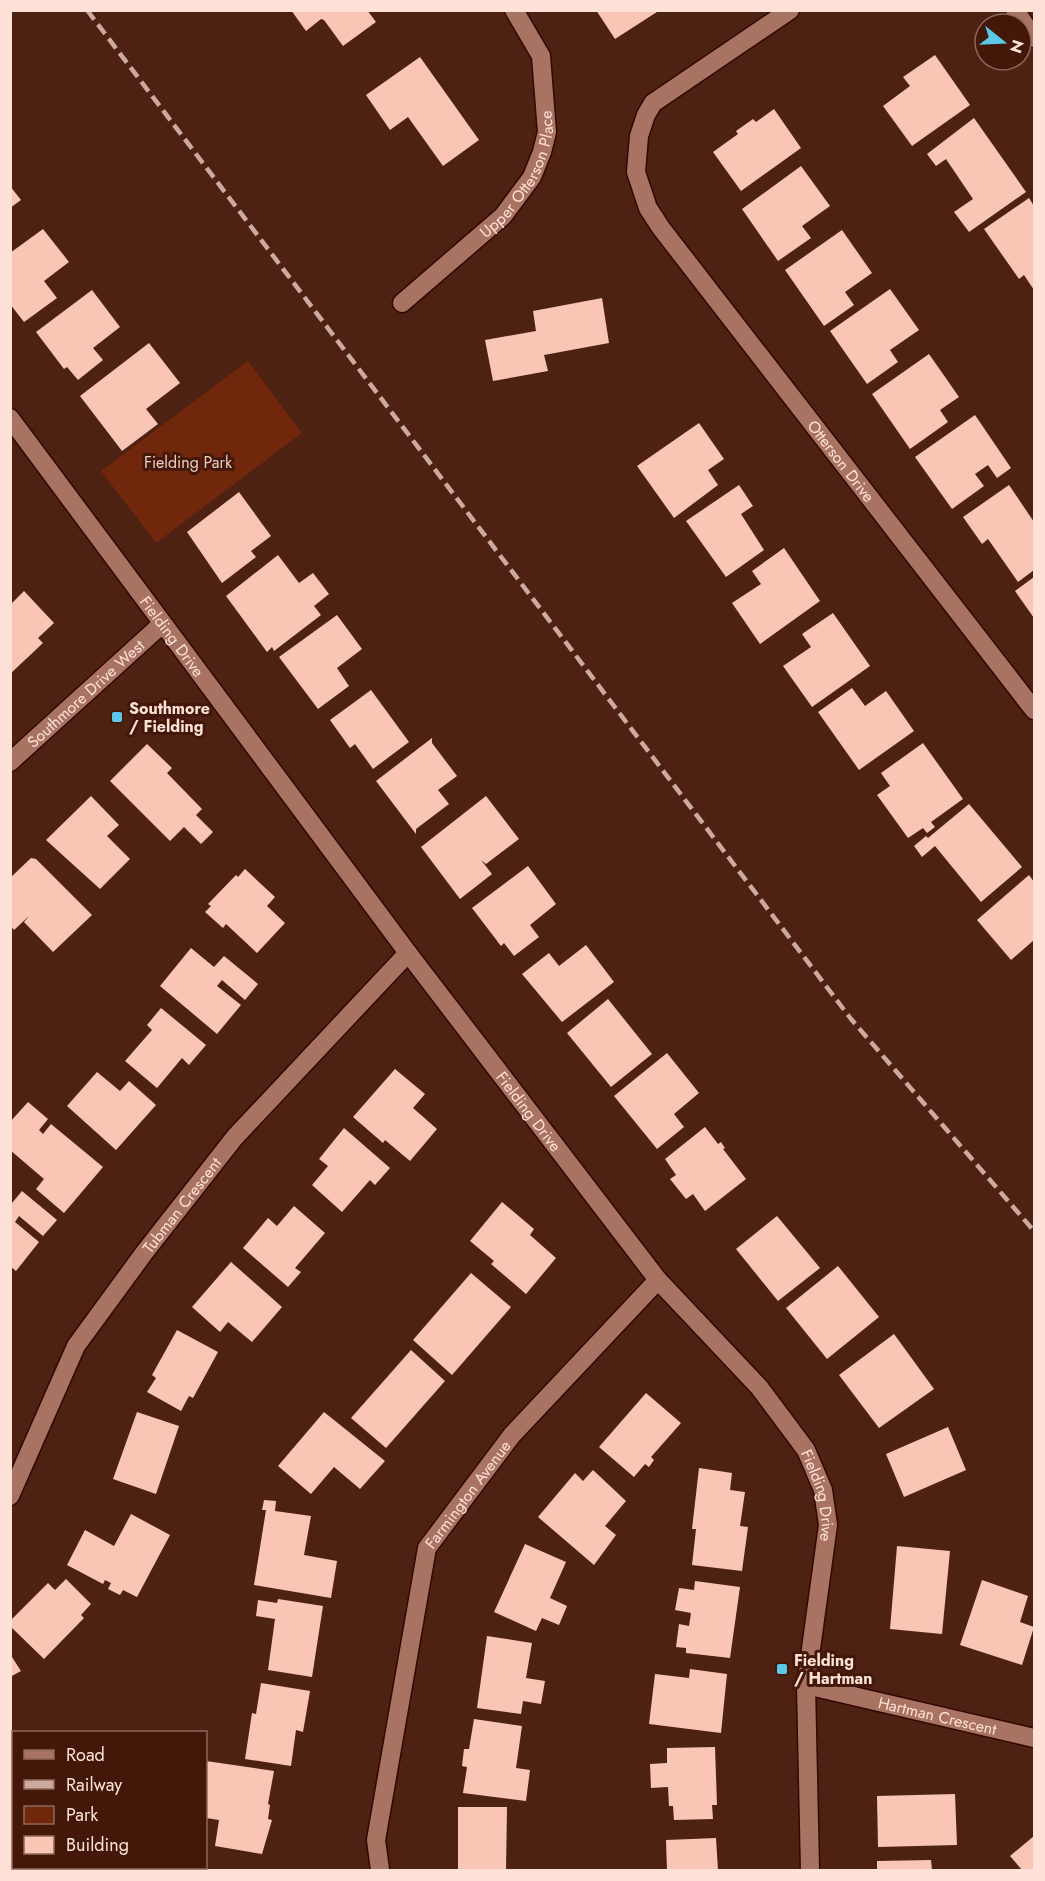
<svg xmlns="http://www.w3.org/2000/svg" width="1045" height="1881" font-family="Jost,sans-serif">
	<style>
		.park { fill: #70270c }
		.building { fill: #f9c6b5 }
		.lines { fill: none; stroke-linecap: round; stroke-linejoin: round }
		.street-casing { stroke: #320800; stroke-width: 21 }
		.street { stroke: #a87362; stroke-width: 18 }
		.rail { stroke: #ccaa9f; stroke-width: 4.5; stroke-dasharray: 12 6; stroke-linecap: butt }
		.poi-dot { fill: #5ac8e6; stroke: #431809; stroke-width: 2 }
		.labels { text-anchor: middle; stroke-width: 6; stroke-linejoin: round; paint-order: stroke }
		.street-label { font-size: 16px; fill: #ffe1d7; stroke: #431809 }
		.park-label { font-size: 16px; fill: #ebccc2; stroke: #431809 }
		.poi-label { font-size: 16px; font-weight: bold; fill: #ffe1d7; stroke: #431809; text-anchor: start }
	</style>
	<rect width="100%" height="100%" fill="#4e2213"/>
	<path class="park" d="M248,361L302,433L156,543L101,471Z"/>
	<g class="building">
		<path d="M291,10H367L376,22L343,46L324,20L321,19L306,31Z"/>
		<path d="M596,10H660L615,39Z"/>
		<path d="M935,55L970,105L912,146L883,106L910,86L903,77Z"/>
		<path d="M420,57L479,140L443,166L408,117L390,130L366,95Z"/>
		<path d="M774,109L801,148L741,191L713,152L738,134L736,131L753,119L756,122Z"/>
		<path d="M974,118L1026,192L969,232L954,212L973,199L946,159L936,166L927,154Z"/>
		<path d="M801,166L830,206L802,226L811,238L778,261L742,209Z"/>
		<path d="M10,186L21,200L10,208Z"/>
		<path d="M1029,198L1034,206V290L1024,275L1019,279L984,229Z"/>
		<path d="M43,229L69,262L44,281L57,298L24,322L10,304V253Z"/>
		<path d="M842,230L872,273L845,292L854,305L824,326L785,270Z"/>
		<path d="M890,289L919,330L890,350L898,362L867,384L830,331Z"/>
		<path d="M92,290L120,327L93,348L103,360L78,380L67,367L64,369L36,332Z"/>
		<path d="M602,298L609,343L544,355L548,371L493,381L485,340L536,331L533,311Z"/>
		<path d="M149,343L180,383L146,409L158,424L122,451L80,396Z"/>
		<path d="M929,354L959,397L940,410L948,422L910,449L872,394Z"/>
		<path d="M975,415L1011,468L997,478L988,465L975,474L984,486L952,509L915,457Z"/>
		<path d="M699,423L724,459L708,470L718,485L674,518L637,466Z"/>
		<path d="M739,485L753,506L741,514L764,550L726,577L686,521Z"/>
		<path d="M1009,485L1034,522V570L1018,582L988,539L982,544L963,517Z"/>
		<path d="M239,492L271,536L251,551L256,557L222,583L187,532Z"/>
		<path d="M784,548L820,601L760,644L732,603L761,584L752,571Z"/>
		<path d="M278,555L299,583L313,573L329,594L314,606L321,615L274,651L272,647L267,652L226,596Z"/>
		<path d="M1034,577V618L1015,591Z"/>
		<path d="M24,591L54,623L38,638L43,643L10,674V605Z"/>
		<path d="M833,613L870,666L812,707L783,666L811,647L802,634Z"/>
		<path d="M337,615L362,649L337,668L349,686L318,709L279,657Z"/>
		<path d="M852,688L865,706L886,691L914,731L859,770L818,712Z"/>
		<path d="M371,690L409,742L373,769L355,744L350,748L330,720Z"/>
		<path d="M432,738V743L457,776L438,790L449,804L416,829V834L376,781Z"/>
		<path d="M923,743L963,799L931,822L935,827L927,833L923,828L908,838L877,795L890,786L881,773Z"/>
		<path d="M147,744L172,768L167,773L202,809L196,815L213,832L201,844L184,827L170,841L110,781Z"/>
		<path d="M91,796L119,825L107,836L130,859L100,889L46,840Z"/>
		<path d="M486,796L519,839L486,864L481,860L492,874L460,899L421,847Z"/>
		<path d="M969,804L1022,867L981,902L935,846L922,857L914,846L926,836L928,838Z"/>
		<path d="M31,858L36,859L92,915L53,952L24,922L29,916L14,930L10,925V878Z"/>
		<path d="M528,866L556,904L530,925L539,937L514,956L504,943L501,946L472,908Z"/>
		<path d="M245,869L275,897L267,906L285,923L257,953L226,924L223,928L205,912L211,906L208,904L236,875L238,877Z"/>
		<path d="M1029,875L1034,882V940L1011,960L977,920Z"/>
		<path d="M586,945L614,982L562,1022L522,974L549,953L559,966Z"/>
		<path d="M191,948L214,967L224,956L258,984L245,1000L222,980L217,986L241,1005L217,1034L160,986Z"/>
		<path d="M608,999L652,1054L611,1087L567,1033Z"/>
		<path d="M161,1008L206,1045L189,1065L182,1058L157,1088L125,1061L152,1030L147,1025Z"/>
		<path d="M667,1053L699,1093L674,1114L684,1127L657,1149L614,1096Z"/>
		<path d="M395,1069L425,1094L413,1108L437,1129L410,1161L385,1140L383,1143L353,1117Z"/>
		<path d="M97,1072L120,1091L129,1081L156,1105L116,1150L67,1106Z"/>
		<path d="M28,1102L48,1119L39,1130L43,1134L51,1124L103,1167L64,1213L36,1189L44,1179L10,1150V1122Z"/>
		<path d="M705,1127L718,1144L721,1142L725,1148L723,1149L746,1179L705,1211L693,1194L686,1199L670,1179L676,1175L665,1159Z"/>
		<path d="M344,1128L390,1168L375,1185L370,1180L342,1212L312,1185L328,1166L319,1159Z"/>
		<path d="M22,1191L57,1220L43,1236L19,1216L15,1222L39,1242L16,1271L10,1266V1202L12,1203Z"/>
		<path d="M502,1202L534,1229L530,1235L556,1258L526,1294L491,1264L494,1261L470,1241Z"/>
		<path d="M294,1206L325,1233L295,1268L301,1272L288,1287L243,1248L268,1218L277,1226Z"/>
		<path d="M777,1216L820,1268L778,1301L736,1249Z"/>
		<path d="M231,1262L282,1307L252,1342L228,1322L220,1332L192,1307Z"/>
		<path d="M838,1266L879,1317L827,1359L786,1308Z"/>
		<path d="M471,1273L511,1307L452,1375L413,1340Z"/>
		<path d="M177,1330L218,1352L193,1398L189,1396L181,1411L147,1392L156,1378L152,1375Z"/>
		<path d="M894,1334L934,1389L879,1428L839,1375Z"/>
		<path d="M411,1350L445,1381L386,1448L351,1418Z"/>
		<path d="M646,1393L681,1423L651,1457L654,1460L649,1467L645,1464L634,1477L599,1447Z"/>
		<path d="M137,1412L179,1426L156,1494L113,1479Z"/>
		<path d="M324,1412L385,1461L360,1489L334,1467L311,1494L278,1466Z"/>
		<path d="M948,1427L966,1470L904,1497L886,1454Z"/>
		<path d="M699,1468L732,1473L730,1490L745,1492L740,1526L748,1527L742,1571L692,1565L696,1529H692Z"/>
		<path d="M593,1470L626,1501L605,1526L616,1535L594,1565L538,1517L575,1473L583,1481Z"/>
		<path d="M264,1500L276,1501L275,1511L311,1516L304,1555L337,1561L331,1598L254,1585L266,1510H262Z"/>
		<path d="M131,1514L170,1535L137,1597L123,1590L120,1595L108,1589L111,1583L105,1580L103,1584L67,1565L85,1530L114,1546Z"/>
		<path d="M525,1544L566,1562L550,1598L567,1606L559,1625L542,1618L536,1631L494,1612Z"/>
		<path d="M897,1546L950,1551L942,1634L890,1629Z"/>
		<path d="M66,1579L91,1604L81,1615L84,1618L44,1659L10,1626V1621L48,1583L55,1590Z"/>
		<path d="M982,1580L1028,1596L1020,1622L1034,1627L1022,1665L960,1645Z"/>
		<path d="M695,1581L740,1587L730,1658L686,1653V1648L676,1647L679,1624L689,1626L691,1613L675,1610L679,1588L694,1590Z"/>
		<path d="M278,1599L323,1606L312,1677L268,1670L275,1619L256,1616L258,1600L277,1603Z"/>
		<path d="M487,1636L532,1643L526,1678L545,1681L541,1704L523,1701L521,1714L477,1708Z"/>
		<path d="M10,1654L21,1671L10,1677Z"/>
		<path d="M690,1669L727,1674L721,1733L649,1724L655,1674L689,1678Z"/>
		<path d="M261,1683L310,1691L303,1732L296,1730L291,1766L245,1759L252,1713L256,1714Z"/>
		<path d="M474,1719L522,1726L516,1768L530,1770L526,1801L463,1793L467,1767L462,1766L464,1749H469Z"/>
		<path d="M715,1747L717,1805H712L713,1819L674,1820L673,1806H669L668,1787L651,1788L650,1764L667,1763V1748Z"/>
		<path d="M206,1761L274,1771L268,1804L270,1805L268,1819L272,1820L262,1854L215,1846L219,1820L206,1818Z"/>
		<path d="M955,1794L957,1845L878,1847L877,1796Z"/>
		<path d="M458,1807H507L506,1870H458Z"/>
		<path d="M1034,1836V1870H1022L1010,1856Z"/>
		<path d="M716,1838L718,1870H667L666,1840Z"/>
		<path d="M931,1860L932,1870H877V1861Z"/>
	</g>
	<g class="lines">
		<g class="street-casing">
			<g id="street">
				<path id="s1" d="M790,10L653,103L646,115L639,136L636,172L648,208L661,228L1034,710"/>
				<path d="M1015,10L1034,38"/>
				<path id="s2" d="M402,303L503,216L532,177L542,152L547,132L541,56L514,10"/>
				<path id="s3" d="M10,418L408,953L658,1280L759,1387L806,1450L823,1490L828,1525L806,1685L810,1870"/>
				<path id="s4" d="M10,762L162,624"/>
				<path id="s5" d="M10,1496L76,1346L144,1253L235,1137L408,953"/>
				<path id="s6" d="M806,1685L1034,1738"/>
				<path id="s7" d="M380,1870L376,1840L427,1548L512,1435L658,1280"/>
			</g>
		</g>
		<use href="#street" class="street"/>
		<path class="rail" d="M87,10L851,1019L1034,1231"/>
	</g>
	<g class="poi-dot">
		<rect x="111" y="711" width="12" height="12" rx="3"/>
		<rect x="776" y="1663" width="12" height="12" rx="3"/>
	</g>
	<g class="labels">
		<g class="street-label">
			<text dy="6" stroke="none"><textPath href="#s2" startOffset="178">Upper Otterson Place</textPath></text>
			<text dy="6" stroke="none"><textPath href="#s1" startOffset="594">Otterson Drive</textPath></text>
			<text dy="6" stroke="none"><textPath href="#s3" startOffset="272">Fielding Drive</textPath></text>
			<text dy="6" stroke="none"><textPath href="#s4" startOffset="102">Southmore Drive West</textPath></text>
			<text dy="6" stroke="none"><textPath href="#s3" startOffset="866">Fielding Drive</textPath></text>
			<text dy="6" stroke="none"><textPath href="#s5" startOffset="340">Tubman Crescent</textPath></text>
			<text dy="6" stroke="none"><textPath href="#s7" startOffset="394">Farmington Avenue</textPath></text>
			<text dy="6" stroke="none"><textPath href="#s3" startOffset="1352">Fielding Drive</textPath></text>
			<text dy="6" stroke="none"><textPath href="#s6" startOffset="135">Hartman Crescent</textPath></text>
		</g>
		<g class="park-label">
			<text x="188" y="468">Fielding Park</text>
		</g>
		<g class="poi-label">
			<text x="129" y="714">Southmore<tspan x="129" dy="18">/ Fielding</tspan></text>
			<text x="794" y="1666">Fielding<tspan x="794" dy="18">/ Hartman</tspan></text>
		</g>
	</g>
	<rect width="1045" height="1881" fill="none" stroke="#ffe1d7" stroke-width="24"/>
	<rect x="12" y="1731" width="195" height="138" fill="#431809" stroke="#8e685b" stroke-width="1.5"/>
	<rect x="24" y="1750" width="30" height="9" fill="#a87362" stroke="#8e685b" stroke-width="1.5"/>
	<text x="66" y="1761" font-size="18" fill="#ffe1d7">Road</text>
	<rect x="24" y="1780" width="30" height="9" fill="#ccaa9f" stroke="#8e685b" stroke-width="1.5"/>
	<text x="66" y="1791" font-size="18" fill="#ffe1d7">Railway</text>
	<rect x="24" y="1806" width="30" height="18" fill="#70270c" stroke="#8e685b" stroke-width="1.5"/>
	<text x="66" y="1821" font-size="18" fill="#ffe1d7">Park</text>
	<rect x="24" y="1836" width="30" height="18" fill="#f9c6b5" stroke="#8e685b" stroke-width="1.5"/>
	<text x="66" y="1851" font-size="18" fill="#ffe1d7">Building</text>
	<g transform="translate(1003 42) rotate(108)"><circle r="28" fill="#431809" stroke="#8e685b" stroke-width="1.5"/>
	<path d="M0-4.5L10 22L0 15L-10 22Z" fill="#5ac8e6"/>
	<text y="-9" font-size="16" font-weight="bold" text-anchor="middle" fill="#ffe1d7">N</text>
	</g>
</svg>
